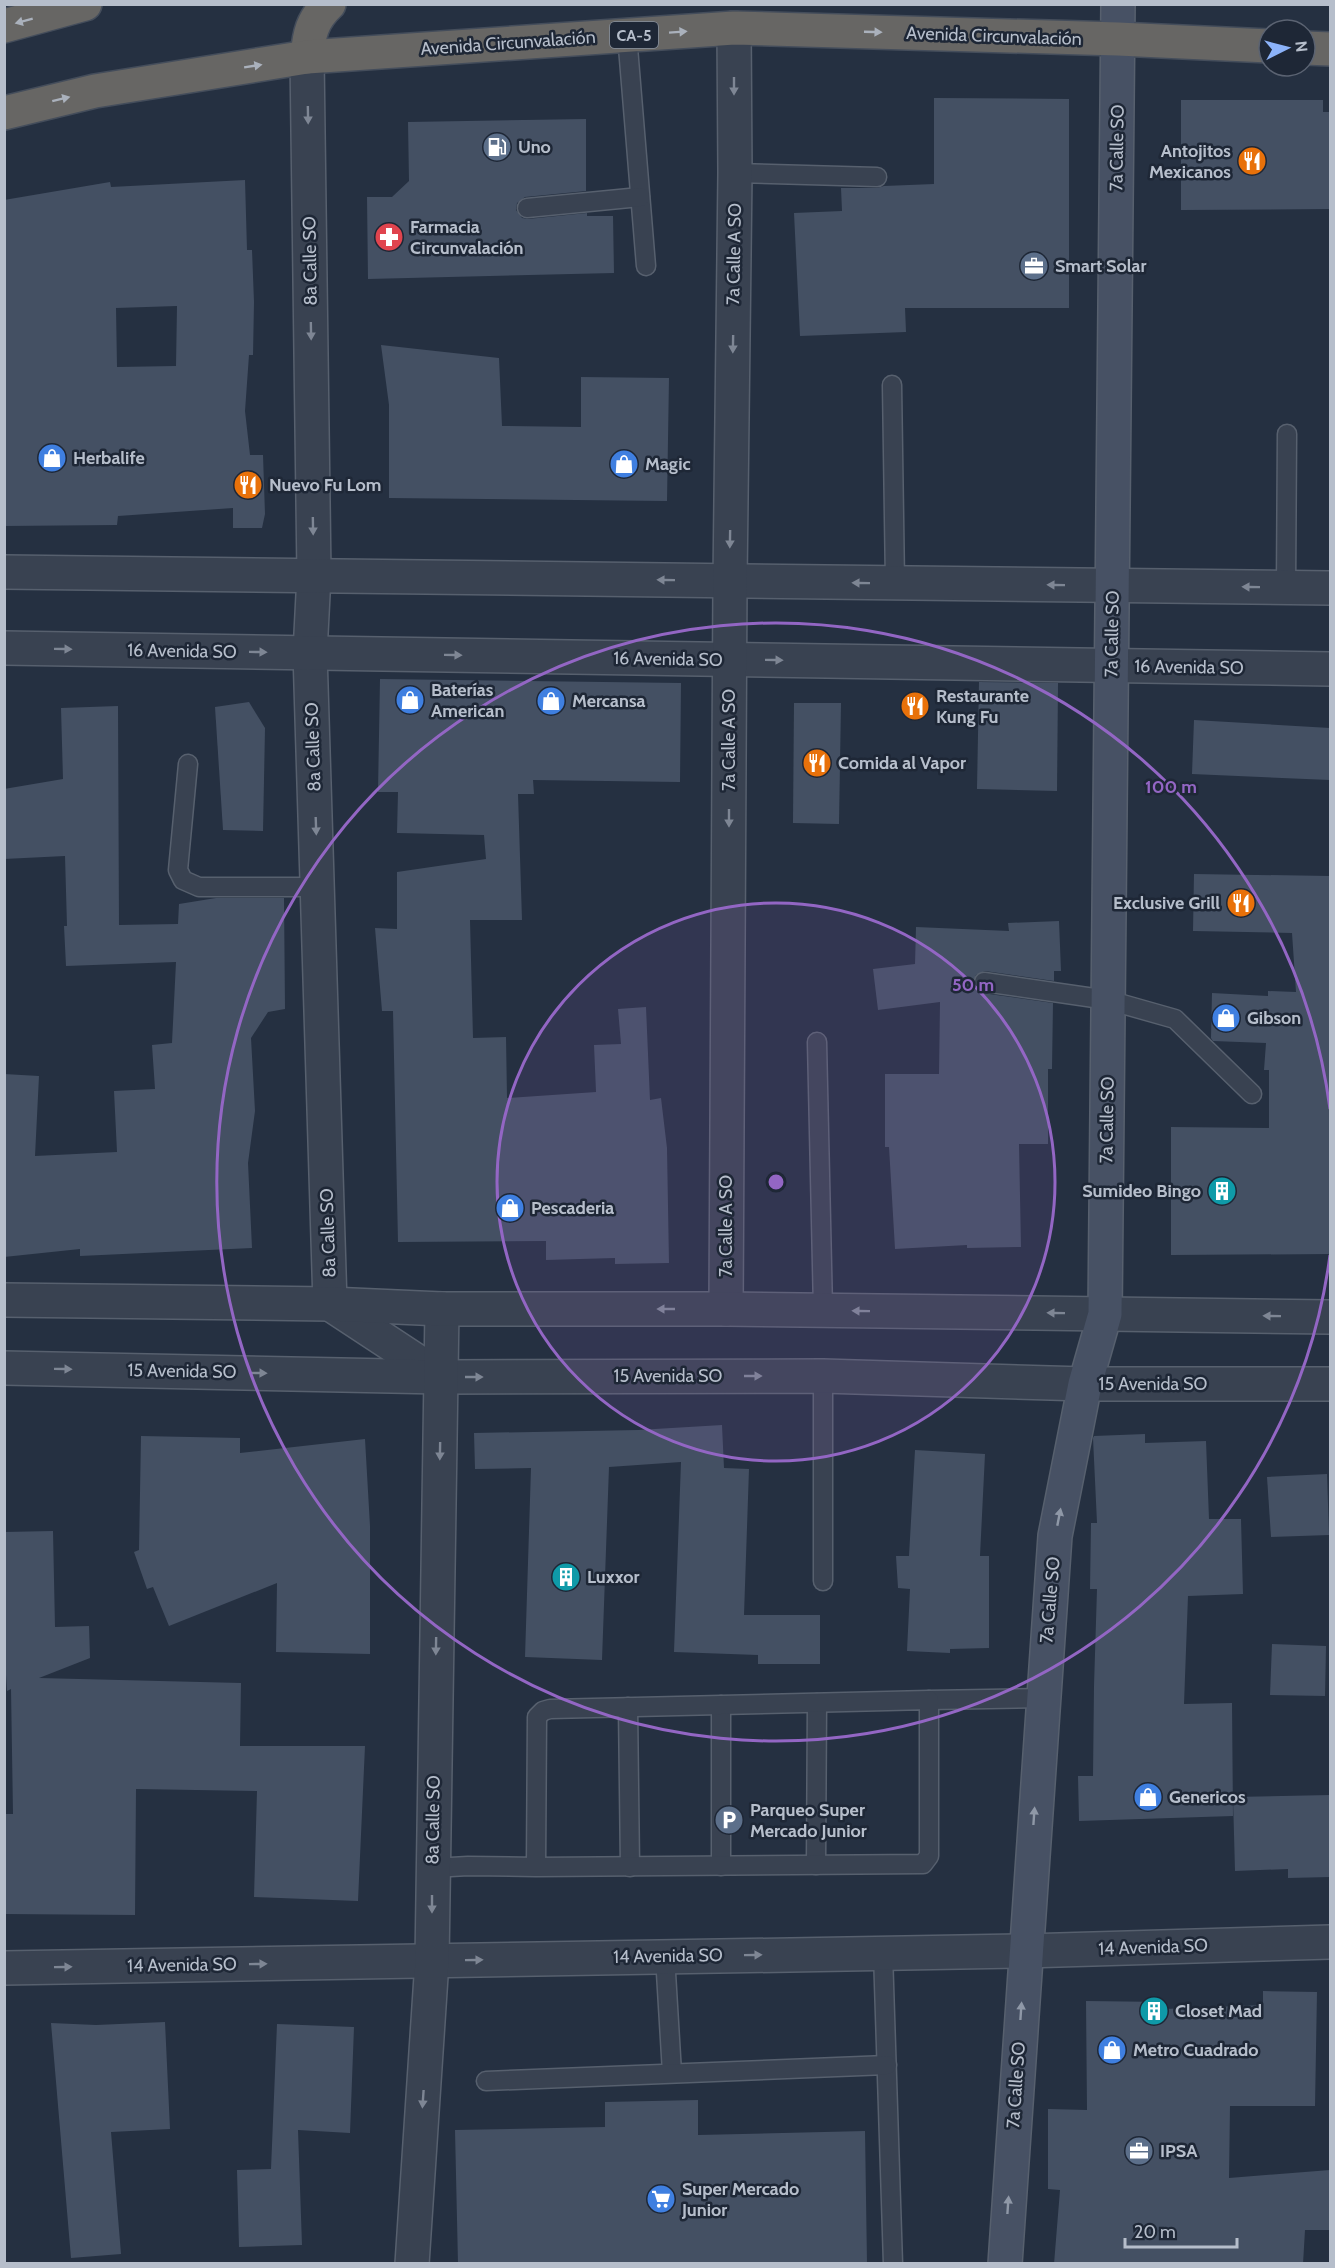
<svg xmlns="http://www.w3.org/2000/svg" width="1335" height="2268" font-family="Cabin,sans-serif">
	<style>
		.building { fill: #445063; fill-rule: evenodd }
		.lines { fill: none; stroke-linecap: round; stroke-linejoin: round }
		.service-casing { stroke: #57606e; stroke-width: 21 }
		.minor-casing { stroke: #57606e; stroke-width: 36 }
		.tertiary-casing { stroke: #57606e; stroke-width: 36 }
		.secondary-casing { stroke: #57606e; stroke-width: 36 }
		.trunk-casing { stroke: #444d5b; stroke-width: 36 }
		.service { stroke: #394251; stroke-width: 18 }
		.minor { stroke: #394251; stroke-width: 33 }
		.tertiary { stroke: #394251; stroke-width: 33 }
		.secondary { stroke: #475164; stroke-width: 33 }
		.trunk { stroke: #676664; stroke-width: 33 }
		.oneway { fill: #aab1bc }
		.oneway2 { fill: #7e8694 }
		.oneway3 { fill: #8f98a7 }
		.ring { fill: none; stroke: #9366c4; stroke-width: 3 }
		.labels { text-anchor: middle; stroke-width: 5; stroke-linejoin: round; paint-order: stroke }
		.shield { fill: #1e2736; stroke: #88919e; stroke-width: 1.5 }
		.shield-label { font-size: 16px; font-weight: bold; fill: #b6becb }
		.street-label { font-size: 18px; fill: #b6becb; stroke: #1e2736 }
		.poi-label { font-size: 18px; font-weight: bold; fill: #b6becb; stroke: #1e2736; text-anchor: start }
		.centre { fill: #9366c4; stroke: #1e2736; stroke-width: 3 }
		.ring-label { font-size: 18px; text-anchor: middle; font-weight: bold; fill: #9366c4; stroke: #1e2736; stroke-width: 5; stroke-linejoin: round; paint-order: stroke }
	</style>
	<rect width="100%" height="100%" fill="#253041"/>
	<g class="building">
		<path d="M934,98L1069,99V308H905L906,332L800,336L794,213L842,211L841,188H877L884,186L934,184Z"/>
		<path d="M1181,100H1323V112H1330V209L1181,210Z"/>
		<path d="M586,119V191L525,197L517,203L516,210L522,218L528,219L587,213V216H613L614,273L368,279L367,197H392L409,181L408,122Z"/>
		<path d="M245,180L247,250H252L254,302L253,355H249L245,411L250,455H263L265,514L262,528H233V508L118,516L117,525L4,526V200L110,182L111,187ZM177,306L176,366L117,367L116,308Z"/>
		<path d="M381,345L499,358L502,426L581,427V377L669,378L667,501L389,498V405Z"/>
		<path d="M380,679L681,683L680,782L533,780L534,794H518L522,920H470L473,1038L506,1037L507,1098L596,1092L594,1045L621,1044L618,1009L646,1007L650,1100L661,1098L667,1148L669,1263L615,1264V1258L546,1260V1241L398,1242L393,1011H382L375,928L397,929V872L486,859L484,835L397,833L398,792H378Z"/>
		<path d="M979,682L1058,683L1057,791L977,789Z"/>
		<path d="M249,702L265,728L263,831L223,830L215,707Z"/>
		<path d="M794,703H841L839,824L793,823Z"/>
		<path d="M118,706L119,925L178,924L179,904L216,898H284L285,1009L268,1012L251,1038L255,1111L248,1163L252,1248L80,1256V1249L4,1257V1074L39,1076L35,1156L117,1152L114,1091L155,1089L152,1045L172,1043L176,962L66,966L64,926H67L65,856L4,859V789L63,779L61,708Z"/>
		<path d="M1194,720L1330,728V780L1192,774Z"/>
		<path d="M1194,874L1330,876V1254L1171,1255V1127L1269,1128V1070H1264L1266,1043L1213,1041L1211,1038L1212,993L1268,996V991L1296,992L1292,933L1193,931Z"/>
		<path d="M1059,921L1061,971H1054V981L985,971L976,975L973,981L977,990L982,993L1053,1003L1052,1069H1048V1144H1019L1021,1247L967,1248V1245L895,1249L889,1147H885V1074H939L940,1002L878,1010L873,969L915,964L916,927L1009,931L1008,923Z"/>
		<path d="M722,1425L724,1468L749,1469L744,1615H820V1664H758V1655L674,1652L681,1462L609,1467L602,1660L525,1657L531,1468L475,1469L474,1433L638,1430Z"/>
		<path d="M1145,1434V1443L1206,1441L1209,1519H1241L1243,1594L1188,1596L1184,1704L1232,1703L1233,1816L1079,1821L1078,1776H1093L1094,1686L1097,1589H1090L1091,1523H1097L1093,1438L1094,1436Z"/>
		<path d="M141,1436L240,1438V1453L365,1439L370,1526V1654L276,1652L277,1583L169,1626L153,1587L147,1589L134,1552L139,1550Z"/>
		<path d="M915,1450L985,1454L980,1556H989V1648L950,1649V1653L907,1651L910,1589L898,1588L896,1556H909Z"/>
		<path d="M1327,1474L1329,1535L1271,1537L1267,1477Z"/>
		<path d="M53,1531L55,1627L89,1626L90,1658L39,1678L241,1683L240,1746H365L358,1901L254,1897L257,1791L136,1789L135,1915L4,1914V1814H13L11,1689L7,1691L4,1643V1532Z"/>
		<path d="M1272,1644L1326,1646L1325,1696L1270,1695Z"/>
		<path d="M1330,1795V1877L1288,1878V1869L1235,1871L1233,1797Z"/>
		<path d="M1263,1991L1317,1992L1315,2106H1230L1229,2178L1330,2170V2230H1305L1303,2264H1054L1060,2190L1048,2189V2109L1087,2110L1086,2001L1165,2002L1164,2009L1263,2005Z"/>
		<path d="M165,2022L170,2129L111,2132L121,2254L71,2258L51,2023L96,2025Z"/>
		<path d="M277,2024L354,2027L350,2133L298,2130L302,2245L239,2247L237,2170L271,2169Z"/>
		<path d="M698,2100V2135L865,2131L867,2264H458L455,2130L605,2127V2102Z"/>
	</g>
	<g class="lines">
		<g class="service-casing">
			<g id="service">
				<path d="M627,35L646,266"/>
				<path d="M735,173L877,177"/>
				<path d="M527,208L640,197"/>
				<path d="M892,385L895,583"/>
				<path d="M1286,588L1287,434"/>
				<path d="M188,764L178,870L183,880L199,887H318"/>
				<path d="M984,982L1108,1000L1175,1019L1252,1094"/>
				<path d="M817,1042L823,1310"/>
				<path d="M823,1581V1376"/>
				<path d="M929,1700L1043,1698"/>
				<path d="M721,1705V1866"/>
				<path d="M628,1707L630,1867"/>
				<path d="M816,1865L817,1703"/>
				<path d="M433,1868L468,1866L536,1867L537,1717L543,1711L550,1709L929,1700V1856L923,1864L536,1867"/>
				<path d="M883,1953L893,2264"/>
				<path d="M665,1956L672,2073"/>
				<path d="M486,2081L887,2065"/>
			</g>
		</g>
		<g class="minor-casing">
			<g id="minor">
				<path d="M307,57L314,575L310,653L330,1304L441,1377"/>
				<path d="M4,572L1330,588"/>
				<path d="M4,648L1330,669"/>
				<path d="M726,1309L730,581L735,173L734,28"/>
				<path d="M4,1368L441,1377L823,1376L1085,1384H1330"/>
				<path d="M4,1968L1025,1951L1330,1942"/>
				<path d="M412,2264L432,1961L442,1309"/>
			</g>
		</g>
		<g class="tertiary-casing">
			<path id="tertiary" d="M4,1300L330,1304L442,1309H726L1330,1317"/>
		</g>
		<g class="secondary-casing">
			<path id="secondary" d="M1005,2264L1055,1536L1085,1384L1105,1314L1118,4"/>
		</g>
		<g class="trunk-casing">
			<g id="trunk">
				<path d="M4,26L85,4"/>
				<path d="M1305,48L1330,49"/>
				<path d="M307,57C309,34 312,20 329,4"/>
				<path d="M4,113L95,91L307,57L734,28L1118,39L1269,46"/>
			</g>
		</g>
		<use href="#service" class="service"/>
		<use href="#minor" class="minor"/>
		<use href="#tertiary" class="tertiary"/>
		<use href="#secondary" class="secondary"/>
		<use href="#trunk" class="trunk"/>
	</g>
	<defs><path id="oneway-solid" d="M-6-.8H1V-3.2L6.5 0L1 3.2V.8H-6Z" transform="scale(1.5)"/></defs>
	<g class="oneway">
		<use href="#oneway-solid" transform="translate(24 21) rotate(165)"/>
		<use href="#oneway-solid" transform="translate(678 32) rotate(-4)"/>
		<use href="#oneway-solid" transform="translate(873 32) rotate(2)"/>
		<use href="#oneway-solid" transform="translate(253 66) rotate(-9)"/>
		<use href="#oneway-solid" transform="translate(61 99) rotate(-14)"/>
	</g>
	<g class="oneway2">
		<use href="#oneway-solid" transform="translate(734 86) rotate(90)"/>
		<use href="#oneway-solid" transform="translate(308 115) rotate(89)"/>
		<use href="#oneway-solid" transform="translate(311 331) rotate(89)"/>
		<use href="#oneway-solid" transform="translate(733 344) rotate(91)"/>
		<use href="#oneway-solid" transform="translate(313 526) rotate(89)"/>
		<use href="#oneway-solid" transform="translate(730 539) rotate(91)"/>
		<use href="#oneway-solid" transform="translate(666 580) rotate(-179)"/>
		<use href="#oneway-solid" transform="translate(861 583) rotate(-179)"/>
		<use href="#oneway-solid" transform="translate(1056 585) rotate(-179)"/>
		<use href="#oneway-solid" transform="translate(1251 587) rotate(-179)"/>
		<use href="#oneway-solid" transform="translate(63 649) rotate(1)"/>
		<use href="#oneway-solid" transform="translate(258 652) rotate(1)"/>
		<use href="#oneway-solid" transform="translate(453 655) rotate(1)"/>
		<use href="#oneway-solid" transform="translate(774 660) rotate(1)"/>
		<use href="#oneway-solid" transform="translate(729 818) rotate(90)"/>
		<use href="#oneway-solid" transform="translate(316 826) rotate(88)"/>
		<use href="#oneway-solid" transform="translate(666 1309) rotate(180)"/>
		<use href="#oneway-solid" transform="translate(861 1311) rotate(-179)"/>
		<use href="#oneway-solid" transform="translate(1056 1313) rotate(-179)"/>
		<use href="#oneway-solid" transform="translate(1272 1316) rotate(-179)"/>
		<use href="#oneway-solid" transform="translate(63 1369) rotate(1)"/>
		<use href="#oneway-solid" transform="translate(258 1373) rotate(1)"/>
		<use href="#oneway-solid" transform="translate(753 1376)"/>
		<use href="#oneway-solid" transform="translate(474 1377)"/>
		<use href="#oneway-solid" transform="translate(440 1451) rotate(91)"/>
		<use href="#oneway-solid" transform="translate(436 1646) rotate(91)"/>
		<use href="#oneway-solid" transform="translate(432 1904) rotate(90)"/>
		<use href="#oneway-solid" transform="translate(753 1955) rotate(-1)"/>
		<use href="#oneway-solid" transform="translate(474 1960) rotate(-1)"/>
		<use href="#oneway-solid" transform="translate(258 1964) rotate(-1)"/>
		<use href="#oneway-solid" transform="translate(63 1967) rotate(-1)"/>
		<use href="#oneway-solid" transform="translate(423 2099) rotate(94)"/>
	</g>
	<g class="oneway3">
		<use href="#oneway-solid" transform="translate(1059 1517) rotate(-79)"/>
		<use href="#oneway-solid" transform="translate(1034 1816) rotate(-86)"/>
		<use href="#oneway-solid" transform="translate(1021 2011) rotate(-86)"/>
		<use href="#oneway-solid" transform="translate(1008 2205) rotate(-86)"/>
	</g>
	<circle cx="776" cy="1182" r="279" fill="#9366c4" fill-opacity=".12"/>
	<g class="ring">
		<circle cx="776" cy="1182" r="279"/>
		<path d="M1330 1255A559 559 0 1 1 1330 1109"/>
	</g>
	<defs>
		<g id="fuel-disc" transform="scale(1.5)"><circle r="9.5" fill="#5c6f8a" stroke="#1e2736"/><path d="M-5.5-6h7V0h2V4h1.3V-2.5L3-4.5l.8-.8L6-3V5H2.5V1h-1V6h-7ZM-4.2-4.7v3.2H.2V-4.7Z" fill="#fff"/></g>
		<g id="restaurant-disc" transform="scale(1.5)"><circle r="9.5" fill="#e8710a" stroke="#1e2736"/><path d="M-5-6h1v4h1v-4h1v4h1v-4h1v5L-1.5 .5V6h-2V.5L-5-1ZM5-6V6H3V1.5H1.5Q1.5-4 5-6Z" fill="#fff"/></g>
		<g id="pharmacy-disc" transform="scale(1.5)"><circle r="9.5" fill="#e0444e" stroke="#1e2736"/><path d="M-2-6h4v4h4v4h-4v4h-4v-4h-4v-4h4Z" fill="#fff"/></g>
		<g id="office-disc" transform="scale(1.5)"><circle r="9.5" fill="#5c6f8a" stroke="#1e2736"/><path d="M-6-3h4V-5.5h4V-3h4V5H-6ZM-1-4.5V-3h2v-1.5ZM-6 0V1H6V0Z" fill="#fff"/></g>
		<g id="shop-disc" transform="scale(1.5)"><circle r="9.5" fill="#3f7fe0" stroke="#1e2736"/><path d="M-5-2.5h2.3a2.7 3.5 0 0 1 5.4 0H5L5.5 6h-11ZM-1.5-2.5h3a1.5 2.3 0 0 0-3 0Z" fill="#fff"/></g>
		<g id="building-disc" transform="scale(1.5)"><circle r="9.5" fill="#0f9aa8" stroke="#1e2736"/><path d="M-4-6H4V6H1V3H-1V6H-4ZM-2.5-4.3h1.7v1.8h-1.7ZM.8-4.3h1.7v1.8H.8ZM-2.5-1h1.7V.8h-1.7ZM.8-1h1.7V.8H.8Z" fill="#fff"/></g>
		<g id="parking-disc" transform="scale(1.5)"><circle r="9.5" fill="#5c6f8a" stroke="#1e2736"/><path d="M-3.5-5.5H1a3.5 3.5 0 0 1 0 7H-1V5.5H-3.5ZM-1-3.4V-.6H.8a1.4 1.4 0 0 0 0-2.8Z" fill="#fff"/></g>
		<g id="supermarket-disc" transform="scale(1.5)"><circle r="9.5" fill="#3f7fe0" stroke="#1e2736"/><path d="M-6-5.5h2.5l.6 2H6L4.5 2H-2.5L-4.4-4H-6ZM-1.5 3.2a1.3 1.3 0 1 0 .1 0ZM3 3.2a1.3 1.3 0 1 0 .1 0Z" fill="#fff"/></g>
	</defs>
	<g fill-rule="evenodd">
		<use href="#fuel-disc" x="497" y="147"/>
		<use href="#restaurant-disc" x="1252" y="161"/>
		<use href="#pharmacy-disc" x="389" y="237"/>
		<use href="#office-disc" x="1034" y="266"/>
		<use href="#shop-disc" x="52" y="458"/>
		<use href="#shop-disc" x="624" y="464"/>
		<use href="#restaurant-disc" x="248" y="485"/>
		<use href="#shop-disc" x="410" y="700"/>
		<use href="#shop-disc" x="551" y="701"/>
		<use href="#restaurant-disc" x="915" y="706"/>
		<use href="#restaurant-disc" x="817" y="763"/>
		<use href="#restaurant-disc" x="1241" y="903"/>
		<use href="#shop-disc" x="1226" y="1018"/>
		<use href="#building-disc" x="1222" y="1191"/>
		<use href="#shop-disc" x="510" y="1208"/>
		<use href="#building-disc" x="566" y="1577"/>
		<use href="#shop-disc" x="1148" y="1797"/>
		<use href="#parking-disc" x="729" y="1820"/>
		<use href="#building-disc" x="1154" y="2011"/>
		<use href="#shop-disc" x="1112" y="2050"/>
		<use href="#office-disc" x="1139" y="2151"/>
		<use href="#supermarket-disc" x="661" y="2199"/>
	</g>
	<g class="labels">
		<rect class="shield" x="610" y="22" width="48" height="26" rx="4.5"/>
		<g class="shield-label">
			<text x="634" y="41">CA-5</text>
		</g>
		<g class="street-label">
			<text transform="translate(994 36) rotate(2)" y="6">Avenida Circunvalación</text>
			<text transform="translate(508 43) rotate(-4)" y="6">Avenida Circunvalación</text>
			<text transform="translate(1117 148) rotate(-89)" y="6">7a Calle SO</text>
			<text transform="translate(734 254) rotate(-89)" y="6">7a Calle A SO</text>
			<text transform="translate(310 261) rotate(-91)" y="6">8a Calle SO</text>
			<text transform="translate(1112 634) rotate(-89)" y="6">7a Calle SO</text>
			<text transform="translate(182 651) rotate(1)" y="6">16 Avenida SO</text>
			<text transform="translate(668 659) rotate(1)" y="6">16 Avenida SO</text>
			<text transform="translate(1189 667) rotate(1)" y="6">16 Avenida SO</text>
			<text transform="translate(729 740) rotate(-90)" y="6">7a Calle A SO</text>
			<text transform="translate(313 747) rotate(-92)" y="6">8a Calle SO</text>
			<text transform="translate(1107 1120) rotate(-89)" y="6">7a Calle SO</text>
			<text transform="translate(726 1226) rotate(-90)" y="6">7a Calle A SO</text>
			<text transform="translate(328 1233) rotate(-92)" y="6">8a Calle SO</text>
			<text transform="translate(182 1371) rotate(1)" y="6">15 Avenida SO</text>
			<text x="668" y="1382">15 Avenida SO</text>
			<text x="1153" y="1390">15 Avenida SO</text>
			<text transform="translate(1050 1600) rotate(-85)" y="6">7a Calle SO</text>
			<text transform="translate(433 1820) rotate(-89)" y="6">8a Calle SO</text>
			<text transform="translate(1153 1947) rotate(-2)" y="6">14 Avenida SO</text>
			<text transform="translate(668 1956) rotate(-1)" y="6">14 Avenida SO</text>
			<text transform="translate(182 1965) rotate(-1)" y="6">14 Avenida SO</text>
			<text transform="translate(1016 2085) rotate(-86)" y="6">7a Calle SO</text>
		</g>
		<g class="poi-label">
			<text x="518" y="153">Uno</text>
			<text x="1231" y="157" text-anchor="end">Antojitos<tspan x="1231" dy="21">Mexicanos</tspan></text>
			<text x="410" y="233">Farmacia<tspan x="410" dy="21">Circunvalación</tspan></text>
			<text x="1055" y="272">Smart Solar</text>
			<text x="73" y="464">Herbalife</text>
			<text x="645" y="470">Magic</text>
			<text x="269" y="491">Nuevo Fu Lom</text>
			<text x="431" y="696">Baterías<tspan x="431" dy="21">American</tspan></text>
			<text x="936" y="702">Restaurante<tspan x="936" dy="21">Kung Fu</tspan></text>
			<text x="572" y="707">Mercansa</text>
			<text x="838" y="769">Comida al Vapor</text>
			<text x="1220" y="909" text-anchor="end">Exclusive Grill</text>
			<text x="1247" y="1024">Gibson</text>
			<text x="1201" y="1197" text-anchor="end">Sumideo Bingo</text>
			<text x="531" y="1214">Pescaderia</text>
			<text x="587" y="1583">Luxxor</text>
			<text x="1169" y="1803">Genericos</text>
			<text x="750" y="1816">Parqueo Super<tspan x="750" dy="21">Mercado Junior</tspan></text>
			<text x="1175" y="2017">Closet Mad</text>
			<text x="1133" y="2056">Metro Cuadrado</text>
			<text x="1160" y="2157">IPSA</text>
			<text x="682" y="2195">Super Mercado<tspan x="682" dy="21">Junior</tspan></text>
		</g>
	</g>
	<circle cx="776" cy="1182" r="9" class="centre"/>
	<g class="ring-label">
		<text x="1171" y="793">100 m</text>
		<text x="973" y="991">50 m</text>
	</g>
	<rect width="1335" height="2268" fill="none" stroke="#b6becb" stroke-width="12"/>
	<g transform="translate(1287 48) rotate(84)"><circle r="28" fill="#1e2736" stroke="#5b6372" stroke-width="1.5"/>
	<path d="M0-4.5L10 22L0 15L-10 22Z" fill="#8cb3fa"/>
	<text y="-9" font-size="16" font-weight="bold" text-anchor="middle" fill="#b6becb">N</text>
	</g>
	<path d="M1125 2238v9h112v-9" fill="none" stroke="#b6becb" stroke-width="3"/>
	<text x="1134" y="2238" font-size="18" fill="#b6becb" stroke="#1e2736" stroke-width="4.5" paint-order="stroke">20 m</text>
</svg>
